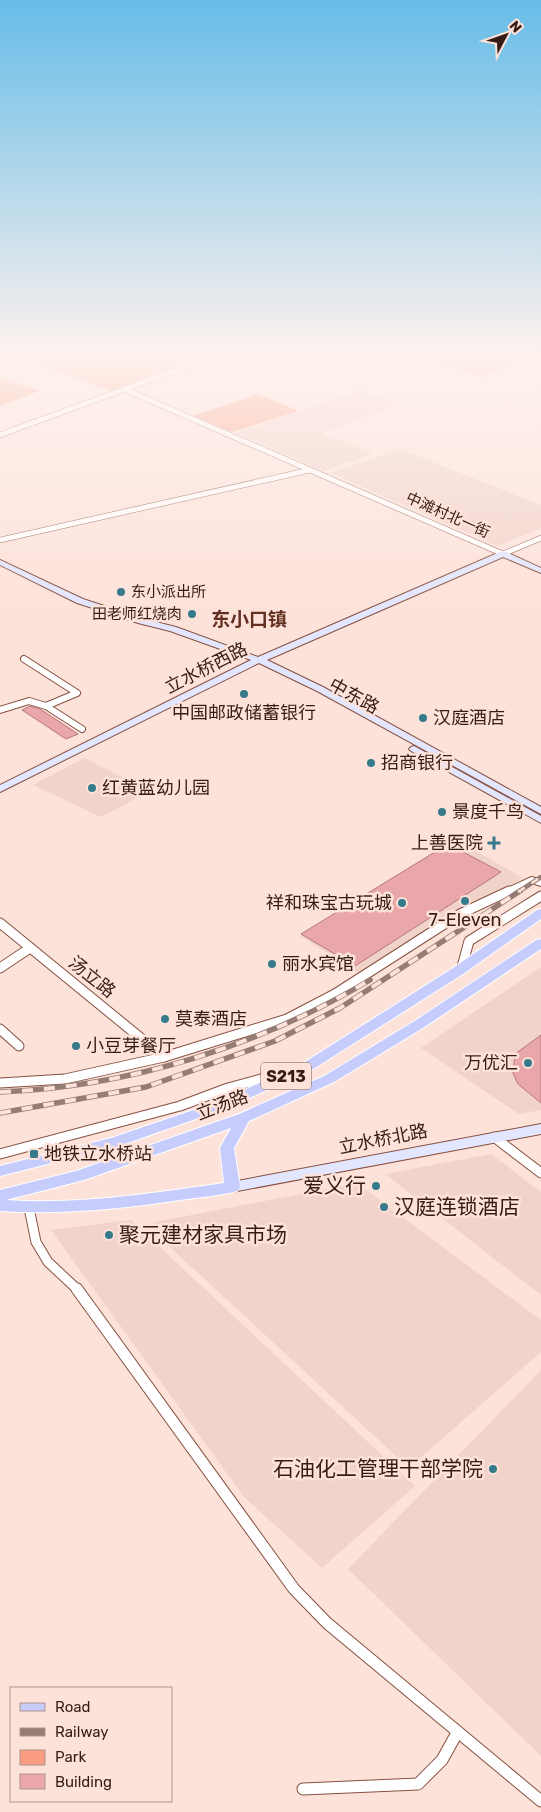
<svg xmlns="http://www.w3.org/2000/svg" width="541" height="1812" font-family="Rubik,'Noto Sans SC',sans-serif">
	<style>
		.built { fill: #f1d3ca }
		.green { fill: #fa9d83 }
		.building { fill: #eaa7a9; stroke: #b6787a }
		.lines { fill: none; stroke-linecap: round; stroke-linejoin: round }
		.street-far3-casing { stroke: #875040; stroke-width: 6 }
		.street-far2-casing { stroke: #875040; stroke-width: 8 }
		.street-far1-casing { stroke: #875040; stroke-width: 11 }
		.street-casing { stroke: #875040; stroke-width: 13 }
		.secondary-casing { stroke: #875040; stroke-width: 2 }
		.primary-casing { stroke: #fff; stroke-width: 2 }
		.street-far3 { stroke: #fff; stroke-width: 5 }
		.street-far2 { stroke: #fff; stroke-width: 6 }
		.street-far1 { stroke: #fff; stroke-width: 9 }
		.street { stroke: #fff; stroke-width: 11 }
		.secondary { fill: #e2e6fe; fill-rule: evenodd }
		.primary { fill: #c6cdfd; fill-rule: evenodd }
		.rail-far1-casing { stroke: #957c74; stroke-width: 4.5 }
		.rail-casing { stroke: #957c74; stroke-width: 5.5 }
		.rail-far1 { stroke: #fde2da; stroke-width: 2.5; stroke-dasharray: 8; stroke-linecap: butt }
		.rail { stroke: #fde2da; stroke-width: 4; stroke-dasharray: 11; stroke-linecap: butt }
		.poi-dot { fill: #377a8b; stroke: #fde2da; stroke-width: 2 }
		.labels { text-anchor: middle; stroke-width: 5; stroke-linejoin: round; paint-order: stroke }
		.far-street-label { font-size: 15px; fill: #351d16; stroke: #fde2da }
		.far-poi-label { font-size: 15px; fill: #351d16; stroke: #fde2da; text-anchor: start }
		.shield { fill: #fde2da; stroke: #715851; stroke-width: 1 }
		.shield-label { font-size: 16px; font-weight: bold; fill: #351d16 }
		.street-label { font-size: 18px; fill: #351d16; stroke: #fde2da }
		.poi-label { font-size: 18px; fill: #351d16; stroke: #fde2da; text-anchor: start }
		.far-district-label { font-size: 19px; font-weight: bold; fill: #633021; stroke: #fde2da }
		.near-poi-label { font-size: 21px; fill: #351d16; stroke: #fde2da; text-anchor: end }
	</style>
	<rect width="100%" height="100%" fill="#fde2da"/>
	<g class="built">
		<path d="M361,391L398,405L322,433L373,454L323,471L236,433Z"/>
		<path d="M400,449L541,505V528L497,546L331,473Z"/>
		<path d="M84,758L150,791L101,817L33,785Z"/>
		<path d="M455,839L523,878L360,974L300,936Z"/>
		<path d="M541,967V1110L519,1114L421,1048Z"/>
		<path d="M491,1154L541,1192V1295L385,1174Z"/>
		<path d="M357,1183L541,1320V1352L409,1468L145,1224Z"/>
		<path d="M131,1220L415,1486L322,1568L244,1497L51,1230Z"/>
		<path d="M541,1370V1756L348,1569Z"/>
	</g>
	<g class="green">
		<path d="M59,357H197L111,391L37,364Z"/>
		<path d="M450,357H531L481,377L436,362Z"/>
		<path d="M0,377L40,391L0,406Z"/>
		<path d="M258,394L299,411L232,432L193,416Z"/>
	</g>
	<g class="building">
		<path d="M30,706L40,709L78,734L66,739L22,710Z"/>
		<path d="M448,844L501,872L355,966L301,934Z"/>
		<path d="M541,1035V1103L518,1084L513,1073L515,1054Z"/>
	</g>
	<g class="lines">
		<g class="street-far3-casing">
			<g id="street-far3">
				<path d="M124,389L503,554L541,538"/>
				<path d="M0,435L212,357"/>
				<path d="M0,540L310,470"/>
			</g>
		</g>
		<g class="street-far2-casing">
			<g id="street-far2">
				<path d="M24,659L77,693L46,706L82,729"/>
				<path d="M0,710L29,701L46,706"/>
				<path d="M506,892L532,880L541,883"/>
			</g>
		</g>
		<g class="street-far1-casing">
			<g id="street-far1">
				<path d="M0,923L164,1057"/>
				<path d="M462,967L469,941L541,896"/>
				<path d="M0,968L30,948"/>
				<path d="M0,1029L19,1046"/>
				<path d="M0,1083L65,1079L164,1057L287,1019L335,994L460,914L509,891"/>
				<path d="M494,1137L541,1173"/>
				<path d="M0,1154L180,1106L228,1088L287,1072"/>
				<path d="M29,1208L36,1242L48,1262L78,1290"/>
			</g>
		</g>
		<g class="street-casing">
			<g id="street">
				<path d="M77,1289L294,1589L327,1623L541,1801"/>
				<path d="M303,1789L418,1784L442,1760L457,1733"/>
			</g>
		</g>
		<g class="secondary-casing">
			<g id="secondary">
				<path d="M500,552H506L541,568V573L503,557L267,660L323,687L541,807V814L317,691L259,663L0,792V785L251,660L170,631L138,623L77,603L0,565V560L83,599L144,619L176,627L258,657Z"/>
				<path d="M414,746L541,816V823L411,751L409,749L411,747Z"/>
				<path d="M541,1124V1134L232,1192L227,1190L225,1187L227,1184L232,1182Z"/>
			</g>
		</g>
		<g class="primary-casing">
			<g id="primary">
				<path d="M541,909V919L463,974L315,1068L230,1107L119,1146L0,1176V1166L111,1138L220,1101L305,1062L453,968L537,910Z"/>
				<path d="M541,939V949L423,1028L334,1082L249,1121L234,1148L240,1187L237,1191C219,1196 199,1197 180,1200C120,1209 61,1215 0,1211V1190L76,1171L239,1114L324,1076L413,1022L536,940ZM231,1128L220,1148L224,1183C152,1193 80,1205 6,1200L84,1180Z"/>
			</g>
		</g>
		<use href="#street-far3" class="street-far3"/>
		<use href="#street-far2" class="street-far2"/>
		<use href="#street-far1" class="street-far1"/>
		<use href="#street" class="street"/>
		<use href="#secondary" class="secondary"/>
		<use href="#primary" class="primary"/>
		<g class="rail-far1-casing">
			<path id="rail-far1" d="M518,892L541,877"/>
		</g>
		<g class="rail-casing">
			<g id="rail">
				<path d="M0,1092C129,1087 259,1046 370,980"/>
				<path d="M0,1113L146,1087L275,1041L340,1008L520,891"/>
			</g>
		</g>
		<use href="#rail-far1" class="rail-far1"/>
		<use href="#rail" class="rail"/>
	</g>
	<linearGradient id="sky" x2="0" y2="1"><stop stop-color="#66bce8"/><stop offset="0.58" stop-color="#fef2ee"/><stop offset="1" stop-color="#fef2ee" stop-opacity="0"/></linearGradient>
	<rect width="541" height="611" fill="url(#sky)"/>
	<g class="poi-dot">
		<circle cx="121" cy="592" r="5"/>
		<circle cx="192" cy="614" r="5"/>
		<circle cx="244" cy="694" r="5"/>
		<circle cx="423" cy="718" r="5"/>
		<circle cx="371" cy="763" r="5"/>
		<circle cx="92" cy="788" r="5"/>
		<circle cx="442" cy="812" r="5"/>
		<path d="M491.5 835.5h5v5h5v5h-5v5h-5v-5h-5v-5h5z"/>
		<circle cx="465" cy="901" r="5"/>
		<circle cx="402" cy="903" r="5"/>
		<circle cx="272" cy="964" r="5"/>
		<circle cx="165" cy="1019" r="5"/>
		<circle cx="76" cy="1046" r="5"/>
		<circle cx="528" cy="1063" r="5"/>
		<rect x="29" y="1149" width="10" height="10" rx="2.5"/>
		<circle cx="376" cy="1186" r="5"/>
		<circle cx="384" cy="1207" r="5"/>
		<circle cx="109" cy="1235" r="5"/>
		<circle cx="493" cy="1469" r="5"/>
	</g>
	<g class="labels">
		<g class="far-street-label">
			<text transform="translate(448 515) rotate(24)" y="5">中滩村北一街</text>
		</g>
		<g class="far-poi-label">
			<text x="131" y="597">东小派出所</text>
			<text x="182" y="619" text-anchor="end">田老师红烧肉</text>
		</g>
		<rect class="shield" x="261" y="1062.5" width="50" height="27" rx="4"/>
		<g class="shield-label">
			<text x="286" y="1082">S213</text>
		</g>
		<g class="street-label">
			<text transform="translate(206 668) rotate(-27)" y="6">立水桥西路</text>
			<text transform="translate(354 696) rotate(29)" y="6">中东路</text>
			<text transform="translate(92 977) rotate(39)" y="6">汤立路</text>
			<text transform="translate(222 1105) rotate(-21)" y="6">立汤路</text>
			<text transform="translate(383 1139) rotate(-11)" y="6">立水桥北路</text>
		</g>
		<g class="poi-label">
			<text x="244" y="719" text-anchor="middle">中国邮政储蓄银行</text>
			<text x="433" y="724">汉庭酒店</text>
			<text x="381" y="769">招商银行</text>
			<text x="102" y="794">红黄蓝幼儿园</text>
			<text x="452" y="818">景度千鸟</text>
			<text x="483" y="849" text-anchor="end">上善医院</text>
			<text x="392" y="909" text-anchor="end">祥和珠宝古玩城</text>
			<text x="465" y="926" text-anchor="middle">7-Eleven</text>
			<text x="282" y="970">丽水宾馆</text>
			<text x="175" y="1025">莫泰酒店</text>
			<text x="86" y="1052">小豆芽餐厅</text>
			<text x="518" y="1069" text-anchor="end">万优汇</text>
			<text x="44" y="1160">地铁立水桥站</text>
		</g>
		<g class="far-district-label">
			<text x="249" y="626">东小口镇</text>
		</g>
		<g class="near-poi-label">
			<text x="366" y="1193">爱义行</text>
			<text x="394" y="1214" text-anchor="start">汉庭连锁酒店</text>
			<text x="119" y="1242" text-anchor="start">聚元建材家具市场</text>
			<text x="483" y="1476">石油化工管理干部学院</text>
		</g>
	</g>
	<rect x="10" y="1687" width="162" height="115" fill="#fde2da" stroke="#ad938c"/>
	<rect x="20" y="1703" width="25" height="8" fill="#c6cdfd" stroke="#ad938c"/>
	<text x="55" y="1712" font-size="15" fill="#351d16">Road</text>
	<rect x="20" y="1728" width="25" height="8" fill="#957c74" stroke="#ad938c"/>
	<text x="55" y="1737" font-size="15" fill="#351d16">Railway</text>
	<rect x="20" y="1750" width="25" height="15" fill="#fa9d83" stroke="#ad938c"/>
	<text x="55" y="1762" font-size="15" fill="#351d16">Park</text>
	<rect x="20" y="1774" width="25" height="15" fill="#eaa7a9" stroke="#ad938c"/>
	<text x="55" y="1787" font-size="15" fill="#351d16">Building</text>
	<g transform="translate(506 35) rotate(49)" stroke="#fde2da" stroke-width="4" paint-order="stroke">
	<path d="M0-4L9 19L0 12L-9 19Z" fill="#351d16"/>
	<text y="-8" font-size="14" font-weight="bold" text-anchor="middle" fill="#351d16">N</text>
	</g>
</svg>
